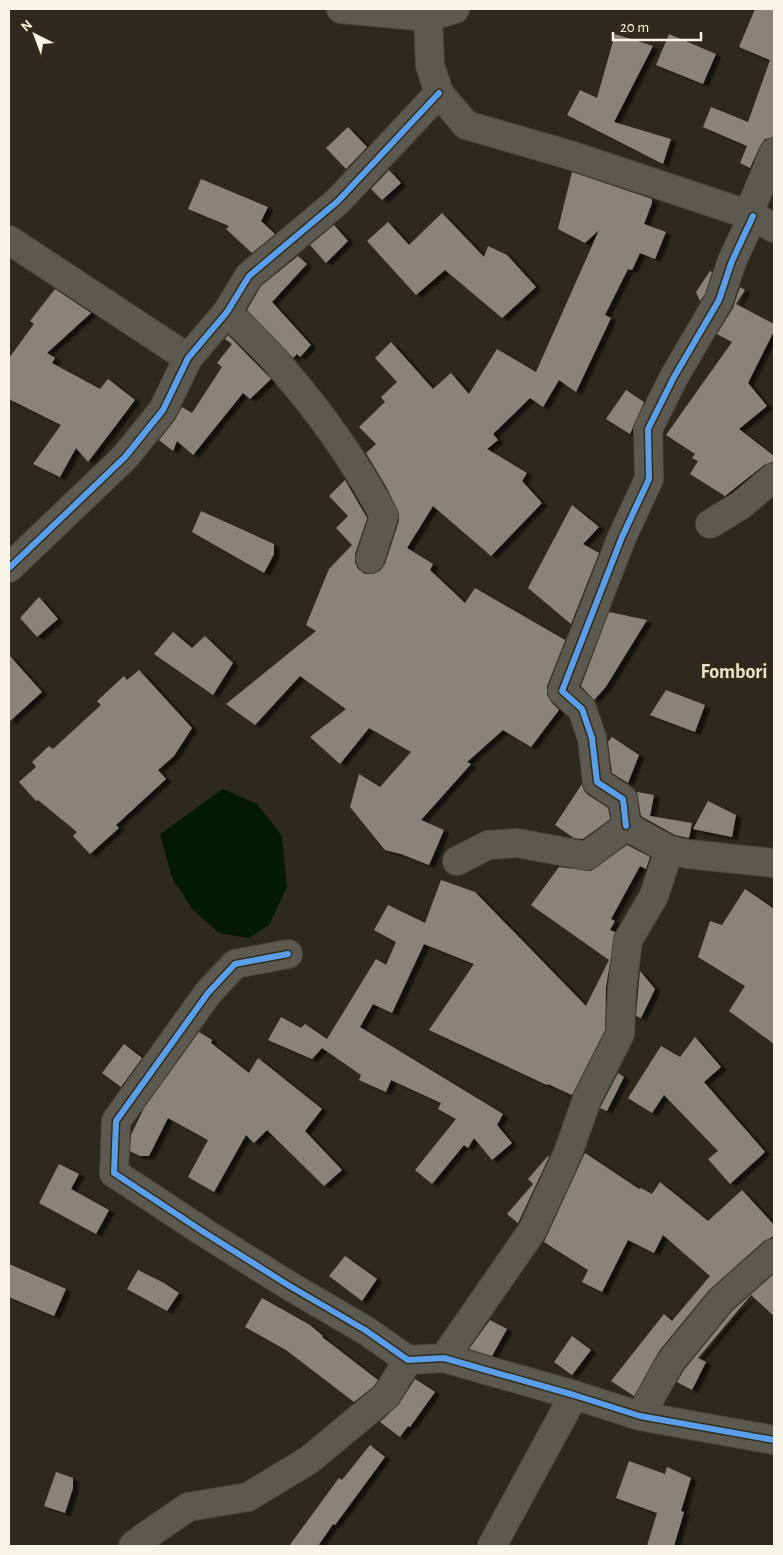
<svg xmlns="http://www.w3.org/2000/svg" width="783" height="1555" font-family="'Alegreya Sans',sans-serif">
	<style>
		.water { fill: #041a03 }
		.building { fill: #89837b; filter: url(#shadow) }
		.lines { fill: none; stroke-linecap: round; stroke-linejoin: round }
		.minor-casing { stroke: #4b473e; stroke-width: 30 }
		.minor { stroke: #5c5950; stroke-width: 28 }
		.cycleway-casing { stroke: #332c19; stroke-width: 9 }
		.cycleway { stroke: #5a9eea; stroke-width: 6 }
		.labels { text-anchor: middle; stroke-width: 5; stroke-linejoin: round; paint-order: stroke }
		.quarter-label { font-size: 20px; font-weight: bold; fill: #ece3cb; stroke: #332c19 }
	</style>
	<defs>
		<filter id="shadow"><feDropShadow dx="5.5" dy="3" stdDeviation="1" flood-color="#0009"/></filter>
	</defs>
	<rect width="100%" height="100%" fill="#2d291f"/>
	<path class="water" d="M223,789L257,804L282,836L287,887L269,925L249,938L219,933L193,910L172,878L160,834Z"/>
	<g class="building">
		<path d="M755,9H774V137L765,139L760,146L750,168L740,163L747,146L703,127L711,107L748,122L770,60L739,47Z"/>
		<path d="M615,34L653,46L614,122L671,139L663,164L567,115L580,90L597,98Z"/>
		<path d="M669,34L716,54L703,84L656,65Z"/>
		<path d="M348,127L367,147L346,169L326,148Z"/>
		<path d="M389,170L401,183L382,200L371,189Z"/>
		<path d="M572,172L652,199V203L644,224L666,232L655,259L640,253L632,270L628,269L605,315L611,318L576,392L559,380L543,407L530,398L493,434L498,440L487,449L527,473L522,481L542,503L491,556L433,506L407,548L433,564L430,570L465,603L475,588L565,640L566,638L547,686V695L552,703L559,710L531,747L503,730L467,762L471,764L421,820L444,830L429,865L401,854L385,850L350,807L359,774L380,787L411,752L369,728L340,764L310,737L346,709L300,676L255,725L226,704L316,631L306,625L329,569L352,545L336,528L348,516L329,496L345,480L367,518L355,554V563L358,569L365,574H373L380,571L385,564L399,521V514L387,488L366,453L376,444L359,427L385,402L381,397L397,382L375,358L391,342L433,389L451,373L469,394L497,349L536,372L599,230L585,243L558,229Z"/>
		<path d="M201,179L268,207L261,221L275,234L252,253L226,229L229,226L188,209Z"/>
		<path d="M442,213L484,257L488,246L507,255L536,287L502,318L445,270L416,295L367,241L388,222L409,245Z"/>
		<path d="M334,225L348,241L326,263L310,245Z"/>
		<path d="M298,256L307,264L272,302L311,345L300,357L297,354L293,358L247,310L261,286Z"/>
		<path d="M710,271L712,272L705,294L700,301L696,292Z"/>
		<path d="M740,287L745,290L736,304L774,324V331L748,383L767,406L739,429L774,456V461L764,465L725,496L690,474L698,461L692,458L695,454L666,435L732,342L717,334L733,308Z"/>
		<path d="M55,289L91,313L47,353L55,358L52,363L100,389L108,379L135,400L88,462L76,448L60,477L33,464L61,425L9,399V358L34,324L30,321Z"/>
		<path d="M228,335L271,379L250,399L243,393L193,455L177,441L173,451L159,440L175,420L182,407L192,413L222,367L217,363L232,344L225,339Z"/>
		<path d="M626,390L644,402L630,434L606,419Z"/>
		<path d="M572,505L599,527L583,544L599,553L571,624L528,588Z"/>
		<path d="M201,511L274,544V554L264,573L192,532Z"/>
		<path d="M39,597L58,619L37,637L20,618Z"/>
		<path d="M609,612L647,620L605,688L594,700L581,686Z"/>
		<path d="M173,632L192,648L205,636L233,663L213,695L154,654Z"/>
		<path d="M9,655L42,692L9,722Z"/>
		<path d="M139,670L192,728L174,756L158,770L166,779L116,825L119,828L90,854L73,836L77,832L38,800L36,801L19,782L36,767L32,762L49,746L53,749L101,705L97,701L124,676L127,680Z"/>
		<path d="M666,690L705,705L695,732L650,715Z"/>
		<path d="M612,737L639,755L628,783L612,773L608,742Z"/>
		<path d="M582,784L584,791L588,795L608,808L610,819L583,839L574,838L555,825Z"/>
		<path d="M637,792L654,795L650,816L692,823L689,838L675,835L641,816Z"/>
		<path d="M708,801L736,815L732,837L693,829Z"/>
		<path d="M627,845L650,857L646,869L640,866L611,919L615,921L610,930L615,932L606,987L605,1030L572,1095L548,1084L547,1085L429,1030L474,964L424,944L392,1013L373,1004L360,1027L503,1114L497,1125L512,1143L492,1160L474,1138L468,1148L464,1145L432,1184L415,1170L456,1119L438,1109L441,1103L391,1080L386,1092L359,1080L361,1075L322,1048L312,1059L268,1040L281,1017L301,1028L305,1024L327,1039L376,959L386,965L396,942L374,930L388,905L425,923L441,880L475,892L586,1006L609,960L531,905L559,867L591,871Z"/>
		<path d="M745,889L774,909V1044L729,1011L745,986L698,957L710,921L722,925Z"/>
		<path d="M640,971L655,989L641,1018L636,1016Z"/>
		<path d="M199,1032L212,1040L211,1043L249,1073L258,1058L322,1109L305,1131L342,1170L324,1186L267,1130L254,1143L246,1135L214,1192L188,1177L208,1140L168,1118L149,1156H140L130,1151L131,1135L144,1108Z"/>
		<path d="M695,1037L721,1067L704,1082L765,1152L730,1184L708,1159L718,1151L664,1095L652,1113L628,1098L661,1046L680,1057Z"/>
		<path d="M124,1044L142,1058L121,1087L102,1073Z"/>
		<path d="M618,1073L624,1077L607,1111L600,1108Z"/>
		<path d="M585,1153L639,1189L641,1188L652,1194L660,1182L708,1221L742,1190L774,1225V1236L764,1241L709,1290L659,1351L634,1396L611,1381L664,1314L672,1321L710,1276L663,1235L654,1253L628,1240L602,1292L582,1282L588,1270L544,1242Z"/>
		<path d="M548,1156L549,1157L518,1223L507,1214L533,1184L528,1179Z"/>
		<path d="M59,1164L79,1174L71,1189L109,1210L96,1234L39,1203Z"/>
		<path d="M345,1256L377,1279L362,1301L329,1276Z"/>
		<path d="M9,1264L66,1289L54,1316L9,1297Z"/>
		<path d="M138,1270L164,1283L179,1293L167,1311L127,1289Z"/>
		<path d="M774,1274V1316L751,1295L698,1358L706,1362L692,1390L677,1382L684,1370L732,1311Z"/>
		<path d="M262,1298L310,1325L323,1336L322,1337L378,1380L374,1386L354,1402L286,1350L245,1327Z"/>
		<path d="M490,1320L507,1329L492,1356L469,1349Z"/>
		<path d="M572,1336L591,1350L572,1375L554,1362Z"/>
		<path d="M415,1379L435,1392L410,1427L408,1426L400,1437L380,1422L399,1404Z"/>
		<path d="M370,1445L385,1457L335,1525L333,1524L318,1546H289L339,1478L342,1480Z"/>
		<path d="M629,1461L665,1474L667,1467L691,1478L681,1511L684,1512L674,1546H647L657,1513L616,1498Z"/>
		<path d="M56,1472L73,1478V1488L65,1513L44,1506Z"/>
	</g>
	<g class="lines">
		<g class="minor-casing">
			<g id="minor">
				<path d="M341,9L428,17L455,9"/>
				<path d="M428,17L430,65L439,93L466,125L573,156L753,216L774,228"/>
				<path d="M748,215L774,152"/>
				<path d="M9,240L188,358"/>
				<path d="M227,312C244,329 264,347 280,366C320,412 356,462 384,516L370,559"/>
				<path d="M710,524L741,505L774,477"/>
				<path d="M9,568L125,457L163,410L188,358L227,312L249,276L338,201L439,93"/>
				<path d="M626,826L623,799L597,782L592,738L582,709L562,691L622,537L649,479L648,429L674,377L719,300L732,261L753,216"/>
				<path d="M457,861L488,845L517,843L587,856L626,826L669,850L688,854L774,863"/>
				<path d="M288,954L235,964L208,993L116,1121L114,1173L202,1231L288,1285L365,1330L408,1360L444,1358L574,1395L640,1416L774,1440"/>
				<path d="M444,1358L532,1231L568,1153L587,1099L620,1034L622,989L628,940L654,896L669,850"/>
				<path d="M640,1416L671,1361L721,1300L774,1253"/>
				<path d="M133,1546L143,1538L188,1507L248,1497L309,1460L386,1396L408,1360"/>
				<path d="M492,1546L574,1395"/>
			</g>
		</g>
		<use href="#minor" class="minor"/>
		<g class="cycleway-casing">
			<g id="cycleway">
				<path d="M9,568L125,457L163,410L188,358L227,312L249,276L338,201L439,93"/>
				<path d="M626,826L623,799L597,782L592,738L582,709L562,691L622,537L649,479L648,429L674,377L719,300L732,261L753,216"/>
				<path d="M288,954L235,964L208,993L116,1121L114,1173L202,1231L288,1285L365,1330L408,1360L444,1358L574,1395L640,1416L774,1440"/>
			</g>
		</g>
		<use href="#cycleway" class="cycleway"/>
	</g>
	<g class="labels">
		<g class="quarter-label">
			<text x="734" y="678">Fombori</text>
		</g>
	</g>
	<rect width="783" height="1555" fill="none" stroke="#f9f4e8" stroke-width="20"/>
	<g transform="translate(35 35) rotate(318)" stroke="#332c19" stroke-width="4" paint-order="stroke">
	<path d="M0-4L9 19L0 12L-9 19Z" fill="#f9f4e8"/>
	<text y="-8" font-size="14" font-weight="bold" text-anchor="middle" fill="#f9f4e8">N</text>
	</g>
	<path d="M613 32v8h88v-8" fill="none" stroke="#f9f4e8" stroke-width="2.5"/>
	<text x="620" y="32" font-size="15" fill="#f9f4e8" stroke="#332c19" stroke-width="4" paint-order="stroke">20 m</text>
</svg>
